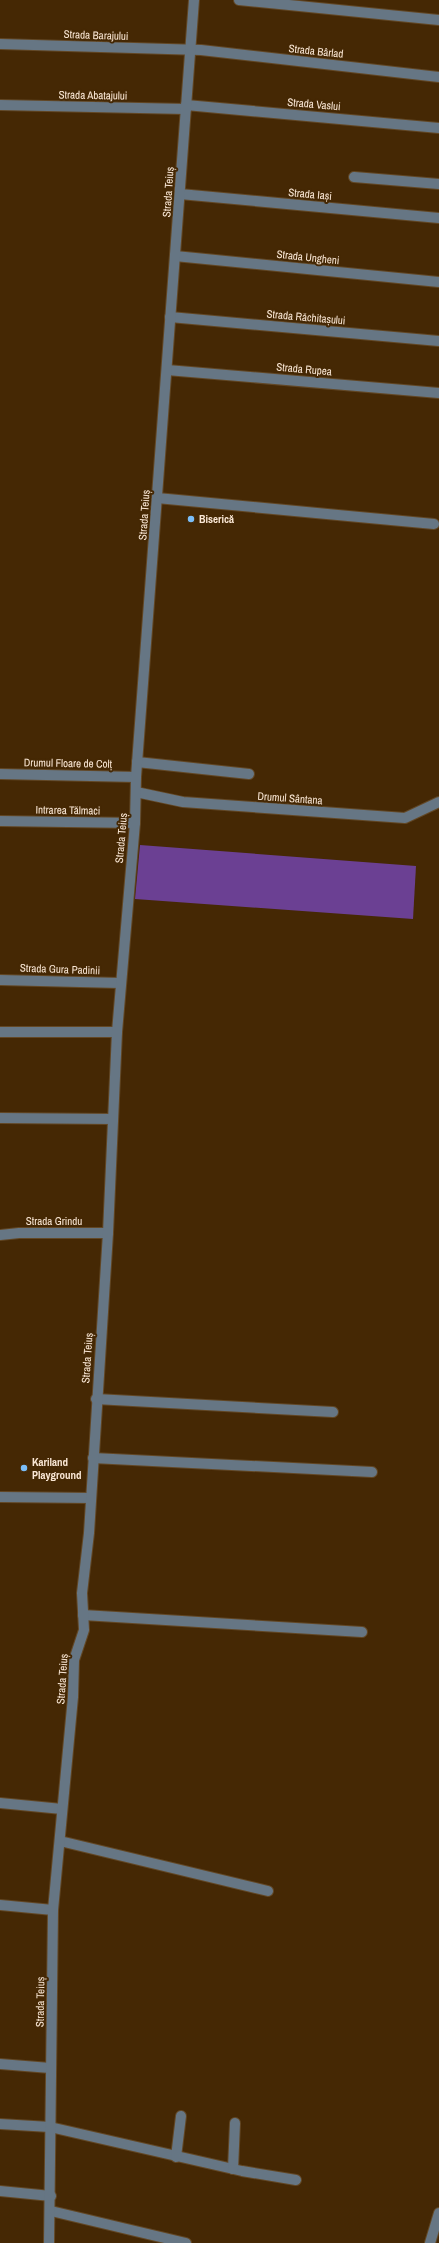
<svg xmlns="http://www.w3.org/2000/svg" width="439" height="2243" font-family="'Archivo Narrow',sans-serif">
	<style>
		.green { fill: #6b4093 }
		.lines { fill: none; stroke-linecap: round; stroke-linejoin: round }
		.minor-casing { stroke: #624725; stroke-width: 12 }
		.minor { stroke: #667684; stroke-width: 10 }
		.poi-dot { fill: #7bbef8; stroke: #452804; stroke-width: 1.5 }
		.labels { text-anchor: middle; stroke-width: 4; stroke-linejoin: round; paint-order: stroke }
		.street-label { font-size: 11px; fill: #fae7d5; stroke: #452804 }
		.poi-label { font-size: 11px; font-weight: bold; fill: #fae7d5; stroke: #452804; text-anchor: start }
	</style>
	<rect width="100%" height="100%" fill="#452804"/>
	<path class="green" d="M140,845L416,866L413,919L135,899Z"/>
	<g class="lines">
		<g class="minor-casing">
			<g id="minor">
				<path d="M239,0L439,20"/>
				<path d="M0,44L201,50L439,77"/>
				<path d="M0,105L186,109"/>
				<path d="M186,105L439,128"/>
				<path d="M354,177L439,184"/>
				<path d="M180,194L439,218"/>
				<path d="M175,256L439,282"/>
				<path d="M170,317L439,341"/>
				<path d="M167,370L439,393"/>
				<path d="M157,498L434,524"/>
				<path d="M137,762L249,774"/>
				<path d="M0,774L136,777"/>
				<path d="M136,792L183,802L405,818L439,802"/>
				<path d="M0,821L135,823"/>
				<path d="M0,980L120,983"/>
				<path d="M0,1032H117"/>
				<path d="M0,1118L113,1119"/>
				<path d="M0,1235L19,1233H108"/>
				<path d="M96,1399L333,1412"/>
				<path d="M93,1458L372,1472"/>
				<path d="M0,1497L91,1498"/>
				<path d="M83,1615L362,1632"/>
				<path d="M0,1803L62,1809"/>
				<path d="M60,1841L268,1891"/>
				<path d="M0,1905L53,1910"/>
				<path d="M0,2064L50,2068"/>
				<path d="M0,2124L50,2127L242,2171L296,2180"/>
				<path d="M176,2157L181,2116"/>
				<path d="M233,2169L235,2123"/>
				<path d="M0,2191L51,2196"/>
				<path d="M51,2211L186,2243"/>
				<path d="M49,2243L53,1910L73,1697L74,1660L84,1630L82,1593L89,1533L108,1233L117,1032L135,823L136,777L194,0"/>
				<path d="M430,2243L439,2213"/>
			</g>
		</g>
		<use href="#minor" class="minor"/>
	</g>
	<g class="poi-dot">
		<circle cx="191" cy="519" r="4"/>
		<circle cx="24" cy="1468" r="4"/>
	</g>
	<g class="labels">
		<g class="street-label">
			<text transform="translate(96 35) rotate(2)" y="4">Strada Barajului</text>
			<text transform="translate(316 51) rotate(6)" y="4">Strada Bârlad</text>
			<text transform="translate(93 95) rotate(1)" y="4">Strada Abatajului</text>
			<text transform="translate(314 104) rotate(5)" y="4">Strada Vaslui</text>
			<text transform="translate(168 192) rotate(-86)" y="4">Strada Teiuș</text>
			<text transform="translate(310 194) rotate(5)" y="4">Strada Iași</text>
			<text transform="translate(308 257) rotate(6)" y="4">Strada Ungheni</text>
			<text transform="translate(306 317) rotate(5)" y="4">Strada Răchitașului</text>
			<text transform="translate(304 369) rotate(5)" y="4">Strada Rupea</text>
			<text transform="translate(144 515) rotate(-86)" y="4">Strada Teiuș</text>
			<text transform="translate(68 763) rotate(1)" y="4">Drumul Floare de Colț</text>
			<text transform="translate(290 798) rotate(4)" y="4">Drumul Sântana</text>
			<text transform="translate(68 810) rotate(1)" y="4">Intrarea Tălmaci</text>
			<text transform="translate(121 838) rotate(-85)" y="4">Strada Teiuș</text>
			<text transform="translate(60 969) rotate(2)" y="4">Strada Gura Padinii</text>
			<text x="54" y="1225">Strada Grindu</text>
			<text transform="translate(87 1358) rotate(-86)" y="4">Strada Teiuș</text>
			<text transform="translate(62 1679) rotate(-86)" y="4">Strada Teiuș</text>
			<text transform="translate(40 2002) rotate(-89)" y="4">Strada Teiuș</text>
		</g>
		<g class="poi-label">
			<text x="199" y="523">Biserică</text>
			<text x="32" y="1466">Kariland<tspan x="32" dy="13">Playground</tspan></text>
		</g>
	</g>
</svg>
